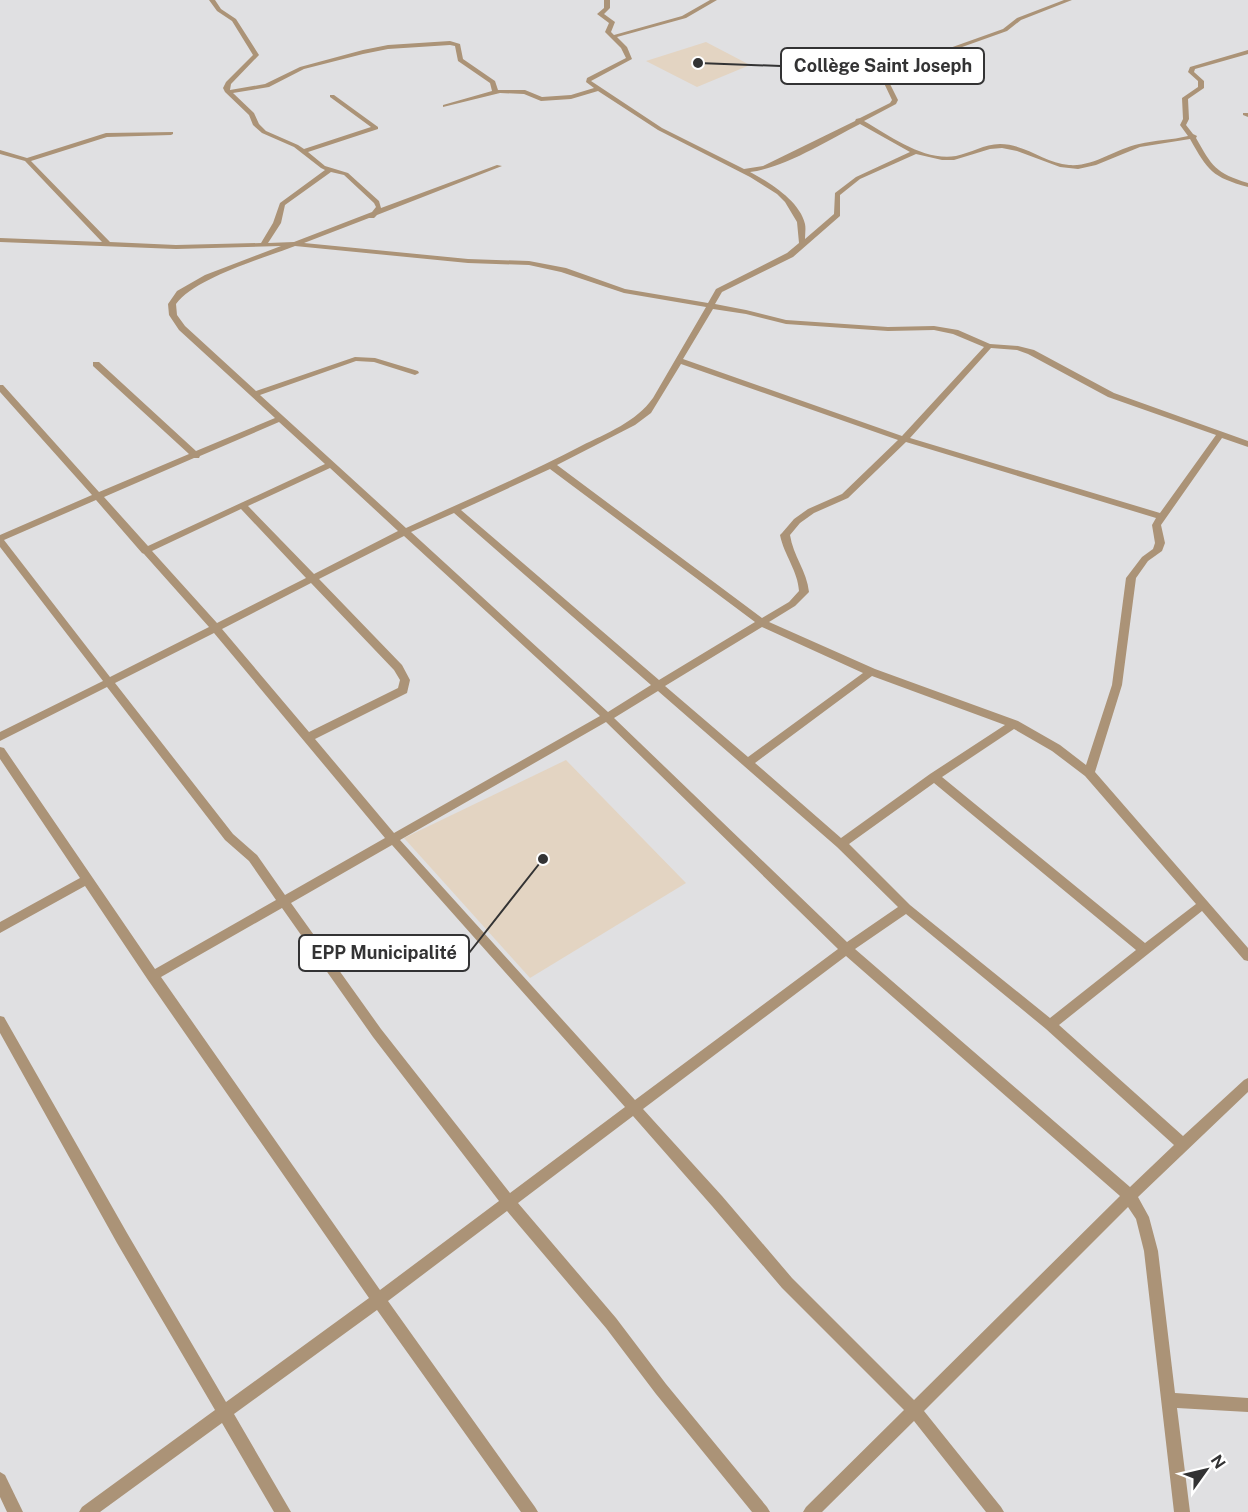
<svg xmlns="http://www.w3.org/2000/svg" width="1248" height="1512" font-family="'Public Sans',sans-serif">
	<style>
		.education { fill: #e3d4c2 }
		.lines { fill: none; stroke-linecap: round; stroke-linejoin: round }
		.minor { fill: #ab9377; fill-rule: evenodd }
		.leader { fill: none; stroke: #333334; stroke-width: 2 }
		.callout-dot { fill: #333334; stroke: #fff; stroke-width: 2 }
		.callout { fill: #fff; stroke: #333334; stroke-width: 2 }
		.callout-label { font-size: 18px; text-anchor: middle; font-weight: bold; fill: #333334 }
	</style>
	<rect width="100%" height="100%" fill="#e0e0e2"/>
	<g class="education">
		<path d="M706,42L750,65L697,87L646,61Z"/>
		<path d="M566,760L686,883L530,978L404,838Z"/>
	</g>
	<g class="lines">
		<g class="minor">
			<path d="M209,0H215L221,9L236,19L259,55L231,84L230,90L265,84L300,67L363,50L388,45L450,41L460,44L463,59L495,81L498,90H525L542,97L571,95L594,88L586,82L587,78L626,58L621,48L605,32L609,23L597,14L604,8V0H610V8L604,14L615,22L611,32L614,35L682,16L710,0H717L686,18L617,37L627,47L632,59L591,81L662,128L744,169L763,166L855,121L856,119L860,118L890,103L892,100L883,81L919,59L1003,29L1017,18L1064,0H1072L1021,20L1007,31L923,61L889,82L898,100L896,104L864,121C892,137 923,161 956,156C971,153 984,144 1000,144C1025,144 1045,163 1069,165C1094,167 1115,149 1139,144C1155,140 1172,140 1188,136L1180,125L1183,119L1182,98L1198,87V81L1188,72L1190,67L1248,50V54L1195,69L1194,72L1204,81V88L1188,99L1189,119L1186,125L1193,134L1197,136L1196,138C1212,166 1215,173 1248,183V187C1212,177 1208,171 1190,139L1140,147L1096,165L1078,169L1060,167L1017,151L1002,148L990,149L954,160H942L916,154L860,179L840,195V216L793,257L722,292L715,304L746,310L786,320L888,327L934,326L958,330L990,344L1018,346L1034,350L1114,393L1248,441V447L1222,438L1161,525L1165,543L1162,551L1148,561L1136,578L1122,685L1095,772L1248,948V961L1244,960L1202,911L1059,1025L1183,1136L1244,1080L1248,1078V1092L1138,1197L1149,1217L1158,1251L1175,1393L1248,1398V1412L1177,1408L1190,1512H1174L1144,1251L1136,1219L1128,1207L924,1411L1001,1507L1004,1512H986L914,1421L822,1512H803L806,1507L904,1410L782,1288L712,1206L633,1116L518,1203L616,1318L666,1384L767,1507L770,1512H752L656,1394L606,1328L507,1211L388,1301L535,1507L538,1512H521L377,1310L234,1414L291,1512H274L222,1423L100,1512H79L82,1507L215,1410L117,1243L0,1033V1016L4,1017L127,1233L226,1402L369,1298L148,980L85,886L0,933V922L80,878L0,759V747L4,748L155,969L276,900L249,861L225,840L107,687L0,741V732L103,681L0,547V535L92,495L0,392V385H3L99,492L189,454L93,366V362H99L196,451L275,418L179,330L169,315L168,304L177,291L205,275L281,246L176,249L0,242V238L102,242L25,161L0,154V150L27,158L106,133L173,132V134L171,135L107,137L31,161L110,242L176,245L261,243L273,223L280,203L325,170L321,168L294,147L262,133L253,125L249,115L225,92L223,88L226,82L253,55L232,21L217,11ZM450,45L455,46L458,61L490,83L492,91L443,105V107L500,93L524,94L541,101L571,99L598,91L658,130L750,177L777,194L785,202L797,222L799,243L787,253L716,289L708,303L625,289L566,268L529,261L468,259L304,243L369,218H374L377,215L502,166L497,165L381,208L379,201L348,173L325,166L308,152L378,129V127L334,95H330V97L371,127L304,149L298,145L266,131L259,124L254,113L233,93L269,87L304,69L363,54L388,49ZM860,124L910,152L856,177L835,193L834,214L805,239C805,234 806,229 805,224C800,201 769,182 750,172C787,167 826,141 860,124ZM331,172L344,175L374,203L376,207L372,212L294,242L268,243L281,223L285,205ZM295,246L468,263L529,265L561,272L624,293L706,307L653,398C636,422 607,433 581,446C524,476 464,501 406,528L260,395L356,361L374,362L415,375L419,373L418,371L375,358L355,357L256,391L185,326L177,315L176,304C195,278 264,258 295,246ZM713,309L746,314L786,324L888,331L934,330L953,334L984,347L902,436L683,359ZM991,348L1017,350L1028,354L1108,397L1216,435L1160,513L910,438ZM681,364L898,440L842,494L808,509L794,519L782,533L780,535C784,555 798,571 799,591L789,602L762,618L557,465L635,425L651,413ZM279,422L325,464L148,546L104,497L194,458H199L200,456ZM906,442L1156,518L1152,525L1155,543L1153,549L1142,557L1126,578L1112,685L1086,765L1060,745L1018,721L875,669L769,622L795,606L809,592C807,571 793,556 790,535L800,523L814,513L848,498ZM330,468L398,531L314,574L248,506ZM550,469L755,622L659,680L461,510ZM96,500L142,553L144,554L209,627L110,677L4,540ZM241,509L306,578L217,623L152,551ZM454,513L651,685L608,712L411,532ZM404,536L600,716L394,833L315,739L407,693L410,680L402,665L319,579ZM311,583L394,670L400,680L398,688L309,732L222,629ZM762,627L863,673L748,757L665,686ZM214,633L385,838L285,895L257,855L233,834L115,683ZM872,676L1005,725L930,774L841,838L755,763ZM658,691L837,847L898,907L847,942L614,718ZM606,722L838,949L635,1100L400,840ZM1014,729L1052,751L1085,776L1196,904L1145,943L942,777ZM934,783L1136,950L1050,1018L910,905L849,844ZM392,845L625,1107L510,1193L381,1029L291,903ZM282,908L373,1037L499,1201L380,1290L161,977ZM906,914L1046,1029L1174,1145L1130,1187L855,949ZM846,956L1120,1196L914,1400L792,1278L722,1196L643,1109Z"/>
			<path d="M1243,113H1248V117L1243,115Z"/>
			<path d="M0,1472L5,1475L23,1512H7L0,1497Z"/>
		</g>
	</g>
	<path class="leader" d="M698 63L781 66M543 859L469 953"/>
	<g class="callout-dot">
		<circle cx="698" cy="63" r="6"/>
		<circle cx="543" cy="859" r="6"/>
	</g>
	<g class="callout">
		<rect x="781" y="48" width="203" height="36" rx="6"/>
		<rect x="299" y="935" width="170" height="36" rx="6"/>
	</g>
	<g class="callout-label">
		<text x="883" y="72">Collège Saint Joseph</text>
		<text x="384" y="959">EPP Municipalité</text>
	</g>
	<g transform="translate(1206 1470) rotate(56)" stroke="#ffffff" stroke-width="4.5" paint-order="stroke">
	<path d="M0-4.5L10 22L0 15L-10 22Z" fill="#333334"/>
	<text y="-9" font-size="16" font-weight="bold" text-anchor="middle" fill="#333334">N</text>
	</g>
</svg>
